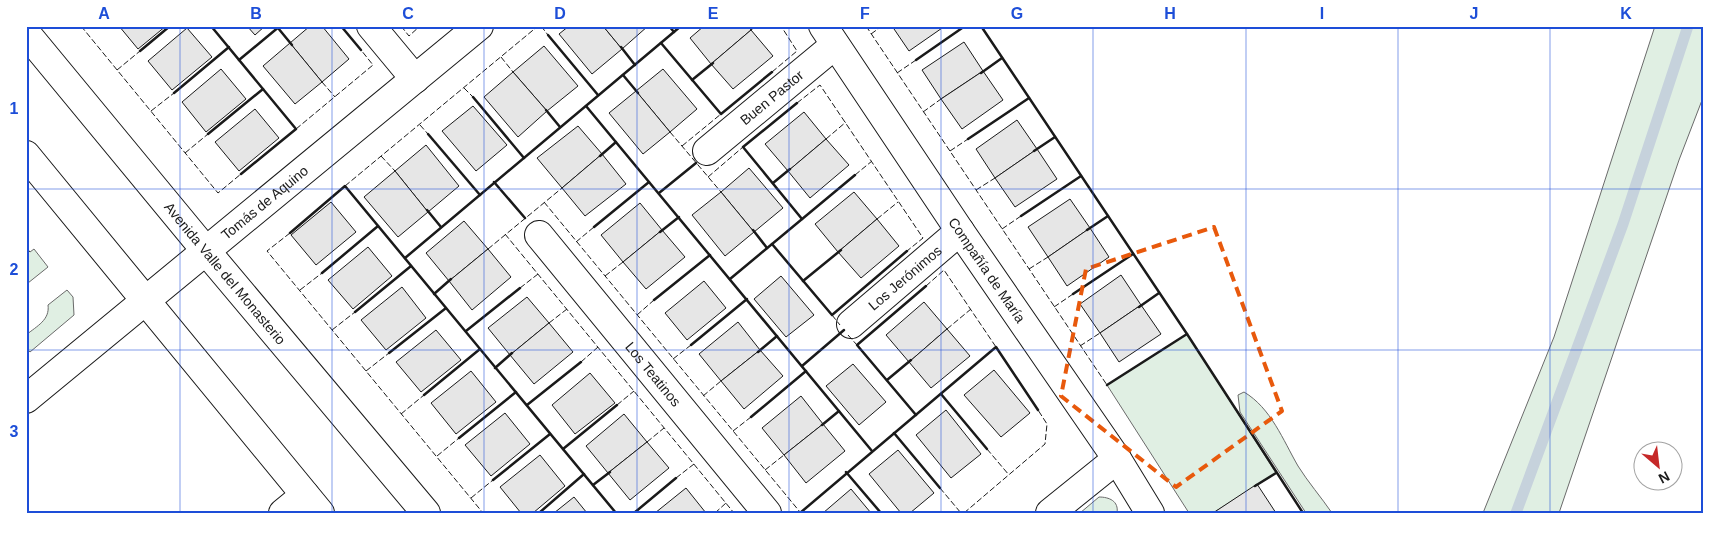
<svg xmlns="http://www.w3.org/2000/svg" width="1730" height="539" font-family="Arial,sans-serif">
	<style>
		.green { fill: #e0efe3; stroke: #6a6a6a }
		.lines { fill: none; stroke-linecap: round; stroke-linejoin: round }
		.stream { stroke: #c6d2dc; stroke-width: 11 }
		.building { fill: #e6e6e6; stroke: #1a1a1a }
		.minor-casing { stroke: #1a1a1a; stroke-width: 30 }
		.tertiary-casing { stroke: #1a1a1a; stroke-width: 30 }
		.minor { stroke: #fff; stroke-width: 28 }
		.tertiary { stroke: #fff; stroke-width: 28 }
		.fence { stroke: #1a1a1a; stroke-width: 1; stroke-dasharray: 6 2.5; stroke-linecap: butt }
		.wall { stroke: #1a1a1a; stroke-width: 2.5 }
		.marked { fill: none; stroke: #e8590c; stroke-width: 4; stroke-dasharray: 10 6; stroke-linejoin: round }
		.grid { fill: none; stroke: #1d4ed8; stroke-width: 1; stroke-opacity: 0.55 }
		.labels { text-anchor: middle; stroke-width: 4; stroke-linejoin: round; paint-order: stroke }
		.street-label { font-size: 14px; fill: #1a1a1a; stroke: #fff }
		.neatline { fill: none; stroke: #1d4ed8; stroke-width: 2 }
		.grid-label { font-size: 16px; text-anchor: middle; font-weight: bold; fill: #1d4ed8 }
	</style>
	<rect width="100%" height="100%" fill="#fff"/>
	<g class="green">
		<path d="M1655,26H1704V95L1679,160L1559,513H1483L1554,337Z"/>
		<path d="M26,247L30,252L34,249L48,267L28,283H26Z"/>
		<path d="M67,290L73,297L74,315L30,352L26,348V335C37,326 50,320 48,305Z"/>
		<path d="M1187,334L1276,473L1213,513H1189L1107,385Z"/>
		<path d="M1244,392C1271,408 1283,440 1298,466C1308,482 1321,497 1332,513H1306L1240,412L1238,395Z"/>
		<path d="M1099,497C1109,497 1119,501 1117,513H1080Z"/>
	</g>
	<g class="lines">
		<path class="stream" d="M1516,513L1623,224L1688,26"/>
	</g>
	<g class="building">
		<path d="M119,26H166L138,49Z"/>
		<path d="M247,26H265L255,35Z"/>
		<path d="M310,26H322L349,59L322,82L290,43Z"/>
		<path d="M569,26H603L622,49L592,74L559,34Z"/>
		<path d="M603,26H648L622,49Z"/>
		<path d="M704,26H748L751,30L711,64L690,38Z"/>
		<path d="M892,26H945L909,51Z"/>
		<path d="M187,28L212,57L172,90L148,61Z"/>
		<path d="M751,30L773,56L733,89L711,64Z"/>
		<path d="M964,42L983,71L941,99L922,70Z"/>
		<path d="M290,43L322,82L295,104L263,66Z"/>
		<path d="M544,46L578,86L547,111L513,72Z"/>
		<path d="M221,69L246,99L206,132L182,102Z"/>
		<path d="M663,69L697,109L670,132L636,91Z"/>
		<path d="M983,71L1003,100L962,129L941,99Z"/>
		<path d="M513,72L547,111L518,137L484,97Z"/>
		<path d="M636,91L670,132L643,154L609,113Z"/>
		<path d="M473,106L507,145L476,171L442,131Z"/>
		<path d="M255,109L279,138L239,171L215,142Z"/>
		<path d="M804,112L826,139L788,171L765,144Z"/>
		<path d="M1017,120L1037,149L995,178L976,149Z"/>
		<path d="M578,126L602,154L562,188L537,158Z"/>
		<path d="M826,139L849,165L810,198L788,171Z"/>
		<path d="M426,145L459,186L428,212L395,171Z"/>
		<path d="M1037,149L1057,179L1015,207L995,178Z"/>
		<path d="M602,154L626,184L585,216L562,188Z"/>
		<path d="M749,168L783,208L754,232L721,192Z"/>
		<path d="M395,171L428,212L398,237L364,197Z"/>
		<path d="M721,192L754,232L725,256L692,215Z"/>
		<path d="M854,192L877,219L838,252L815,224Z"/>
		<path d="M1070,199L1090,228L1048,257L1028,227Z"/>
		<path d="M331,202L356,232L316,265L291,235Z"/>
		<path d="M640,203L662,230L623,262L601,235Z"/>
		<path d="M877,219L899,246L861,278L838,252Z"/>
		<path d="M464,221L488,249L449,281L426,253Z"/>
		<path d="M1090,228L1109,257L1067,286L1048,257Z"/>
		<path d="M662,230L685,257L646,289L623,262Z"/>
		<path d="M368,247L392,276L353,309L328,280Z"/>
		<path d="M488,249L511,277L472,310L449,281Z"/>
		<path d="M1121,275L1141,305L1100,333L1080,304Z"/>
		<path d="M781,276L814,315L786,337L754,299Z"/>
		<path d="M704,281L726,308L687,340L665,313Z"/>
		<path d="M402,287L426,318L386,350L361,320Z"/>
		<path d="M527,297L549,323L510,355L488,328Z"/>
		<path d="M924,302L947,329L909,362L886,335Z"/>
		<path d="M1141,305L1161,334L1119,362L1100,333Z"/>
		<path d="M738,322L760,350L721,381L699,354Z"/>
		<path d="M549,323L573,352L534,384L510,355Z"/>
		<path d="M947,329L970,356L931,388L909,362Z"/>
		<path d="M436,330L461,360L421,392L396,362Z"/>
		<path d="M760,350L783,376L744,409L721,381Z"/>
		<path d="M853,364L886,402L859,425L826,386Z"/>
		<path d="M994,370L1030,413L1001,437L964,395Z"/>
		<path d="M471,371L496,402L456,434L431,403Z"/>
		<path d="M590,373L615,403L575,434L552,405Z"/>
		<path d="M801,396L823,424L784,455L762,428Z"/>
		<path d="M946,410L981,454L951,478L916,435Z"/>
		<path d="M505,413L530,444L491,476L465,445Z"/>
		<path d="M624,414L647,442L608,473L586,446Z"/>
		<path d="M823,424L845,451L806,483L784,455Z"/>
		<path d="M647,442L669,468L630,500L608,473Z"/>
		<path d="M898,450L934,493L910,513H901L869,474Z"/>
		<path d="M540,455L565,486L533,513H521L500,487Z"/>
		<path d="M1257,484L1276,513H1213Z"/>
		<path d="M686,488L706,513H655Z"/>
		<path d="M851,489L871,513H823Z"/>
		<path d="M574,497L587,513H554Z"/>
	</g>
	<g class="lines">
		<g class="minor-casing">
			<g id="minor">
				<path d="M371,26L415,79"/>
				<path id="s1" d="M823,26L960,231L1117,459L1150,513"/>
				<path id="s2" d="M707,151L835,45"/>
				<path id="s3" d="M539,235L767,513"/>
				<path id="s4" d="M851,324L960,231"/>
				<path id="s5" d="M26,399L479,26"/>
				<path d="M283,513L305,495"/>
				<path d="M1050,513L1117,459"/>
			</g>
		</g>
		<g class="tertiary-casing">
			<g id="tertiary">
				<path id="s6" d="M26,33L206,251L426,513"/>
				<path d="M26,155L320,513"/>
			</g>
		</g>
		<use href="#minor" class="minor"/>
		<use href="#tertiary" class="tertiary"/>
		<g class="fence">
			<path d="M81,26L218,193L241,174"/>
			<path d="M401,26L409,36L420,26"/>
			<path d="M541,26L548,35"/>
			<path d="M866,26L1107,385"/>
			<path d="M751,30L756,26"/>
			<path d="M871,34L882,26"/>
			<path d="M501,57L513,72"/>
			<path d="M117,70L140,51"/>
			<path d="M772,72L797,51L781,26"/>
			<path d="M897,73L916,60"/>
			<path d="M322,82L335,97"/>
			<path d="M464,88L473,97"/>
			<path d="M797,103L820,85L923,238L907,251"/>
			<path d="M151,111L174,93"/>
			<path d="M923,112L941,99"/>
			<path d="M420,125L428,134"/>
			<path d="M296,129L373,65L361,50"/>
			<path d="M670,132L721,192"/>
			<path d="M826,139L846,122"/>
			<path d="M682,146L721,114"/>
			<path d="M950,151L968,139"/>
			<path d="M185,153L208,134"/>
			<path d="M381,156L395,171"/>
			<path d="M855,175L872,161"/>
			<path d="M708,177L743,147"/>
			<path d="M345,186L538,26"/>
			<path d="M976,190L995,178"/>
			<path d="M544,202L800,512"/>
			<path d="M877,219L898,202"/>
			<path d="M1002,229L1021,216"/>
			<path d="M290,233L267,251L483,513"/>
			<path d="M505,234L734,513"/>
			<path d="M576,242L594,227"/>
			<path d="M26,247L30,253L26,256"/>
			<path d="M488,249L562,188"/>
			<path d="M1029,269L1048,257"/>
			<path d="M605,276L623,262"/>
			<path d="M926,286L944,270L996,347"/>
			<path d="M520,288L538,274"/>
			<path d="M300,290L322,273"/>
			<path d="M1054,307L1073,294"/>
			<path d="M637,315L654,300"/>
			<path d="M832,315L840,325"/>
			<path d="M549,323L567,309"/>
			<path d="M947,329L971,309"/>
			<path d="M332,330L355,312"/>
			<path d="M848,335L857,345"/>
			<path d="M1080,346L1100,333"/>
			<path d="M673,359L691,345"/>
			<path d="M581,362L598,347"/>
			<path d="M366,371L389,353"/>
			<path d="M703,396L721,381"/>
			<path d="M617,405L634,391"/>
			<path d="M401,414L424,395"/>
			<path d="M733,431L751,417"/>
			<path d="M647,442L664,428"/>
			<path d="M987,449L1009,475"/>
			<path d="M437,456L459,438"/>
			<path d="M765,470L784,455"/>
			<path d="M676,478L694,464"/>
			<path d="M940,488L961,513"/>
			<path d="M471,498L493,480"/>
			<path d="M715,513L726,503"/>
			<path d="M964,513L1045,444L1047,424L1038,410"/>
		</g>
		<g class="wall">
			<path d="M211,26L296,129L241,174"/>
			<path d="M341,26L361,50"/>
			<path d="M669,26L674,32"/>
			<path d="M981,26L1187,334L1303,513"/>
			<path d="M278,28L292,45"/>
			<path d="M548,35L598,95"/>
			<path d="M661,43L721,114L772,72"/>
			<path d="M621,47L635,65"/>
			<path d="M140,51L170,26"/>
			<path d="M239,60L280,26"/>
			<path d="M916,60L965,26"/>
			<path d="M981,73L1002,58"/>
			<path d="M623,75L638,93"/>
			<path d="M692,80L713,63"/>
			<path d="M174,93L229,47"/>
			<path d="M473,97L524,158"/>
			<path d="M797,103L743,147L802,219"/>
			<path d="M586,106L872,451"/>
			<path d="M546,110L560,127"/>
			<path d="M208,134L263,89"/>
			<path d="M428,134L480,195"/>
			<path d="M968,139L1029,98"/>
			<path d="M1034,151L1055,137"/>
			<path d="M600,156L616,142"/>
			<path d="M494,182L525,218"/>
			<path d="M773,183L790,169"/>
			<path d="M659,193L696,163"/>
			<path d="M427,210L441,227"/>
			<path d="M1021,216L1081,176"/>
			<path d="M594,227L649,182"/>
			<path d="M753,230L767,248"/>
			<path d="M1087,230L1108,216"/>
			<path d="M660,232L679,217"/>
			<path d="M290,233L345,186L616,513"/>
			<path d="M772,244L832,315L907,251"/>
			<path d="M405,258L681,26"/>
			<path d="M322,273L378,226"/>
			<path d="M730,279L855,175"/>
			<path d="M803,281L841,250"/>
			<path d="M434,294L451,279"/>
			<path d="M1073,294L1133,254"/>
			<path d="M654,300L710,255"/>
			<path d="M1139,307L1159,293"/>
			<path d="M355,312L411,266"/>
			<path d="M466,331L520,288"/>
			<path d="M691,345L747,299"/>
			<path d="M758,352L777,336"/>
			<path d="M389,353L446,308"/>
			<path d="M802,366L844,330"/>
			<path d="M495,368L512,353"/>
			<path d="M887,380L911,360"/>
			<path d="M1107,385L1187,334"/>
			<path d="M941,394L987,449"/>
			<path d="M424,395L480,349"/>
			<path d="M527,405L581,362"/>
			<path d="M916,415L857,345L926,286"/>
			<path d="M751,417L806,371"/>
			<path d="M822,425L839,411"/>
			<path d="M894,433L940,488"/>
			<path d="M459,438L516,392"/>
			<path d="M563,449L617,405"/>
			<path d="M846,472L881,513"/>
			<path d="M493,480L550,434"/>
			<path d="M593,485L610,472"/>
			<path d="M1255,486L1276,473"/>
			<path d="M539,513L584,474"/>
			<path d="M634,513L676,478"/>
			<path d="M800,513L996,347L1038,410"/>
		</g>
	</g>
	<path class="marked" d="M1214,227L1282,411L1176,487L1061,396L1086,269Z"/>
	<path class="grid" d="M180,26V513M332,26V513M484,26V513M637,26V513M789,26V513M941,26V513M1093,26V513M1246,26V513M1398,26V513M1550,26V513M26,189H1704M26,350H1704"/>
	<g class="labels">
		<g class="street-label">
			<text dy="5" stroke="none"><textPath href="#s2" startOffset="84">Buen Pastor</textPath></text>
			<text dy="5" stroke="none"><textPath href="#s5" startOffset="309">Tomás de Aquino</textPath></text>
			<text dy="5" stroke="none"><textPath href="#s1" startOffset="294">Compañía de María</textPath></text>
			<text dy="5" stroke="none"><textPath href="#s6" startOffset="312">Avenida Valle del Monasterio</textPath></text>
			<text dy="5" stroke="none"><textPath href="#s4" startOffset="71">Los Jerónimos</textPath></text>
			<text dy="5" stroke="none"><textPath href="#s3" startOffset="180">Los Teatinos</textPath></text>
		</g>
	</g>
	<rect width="1730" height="539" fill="none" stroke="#ffffff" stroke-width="55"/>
	<g transform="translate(1658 466) rotate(152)"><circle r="24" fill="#ffffff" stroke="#a3a3a3"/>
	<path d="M0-4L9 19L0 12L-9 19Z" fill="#c62828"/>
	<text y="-8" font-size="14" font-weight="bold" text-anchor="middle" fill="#1a1a1a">N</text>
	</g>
	<rect x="28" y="28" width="1674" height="484" class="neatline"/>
	<g class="grid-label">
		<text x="104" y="19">A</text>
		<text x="256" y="19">B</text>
		<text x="408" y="19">C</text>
		<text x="560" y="19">D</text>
		<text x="713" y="19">E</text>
		<text x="865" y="19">F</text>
		<text x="1017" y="19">G</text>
		<text x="1170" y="19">H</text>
		<text x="1322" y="19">I</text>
		<text x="1474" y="19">J</text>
		<text x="1626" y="19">K</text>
		<text x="14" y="114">1</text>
		<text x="14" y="275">2</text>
		<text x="14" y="437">3</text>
	</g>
</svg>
